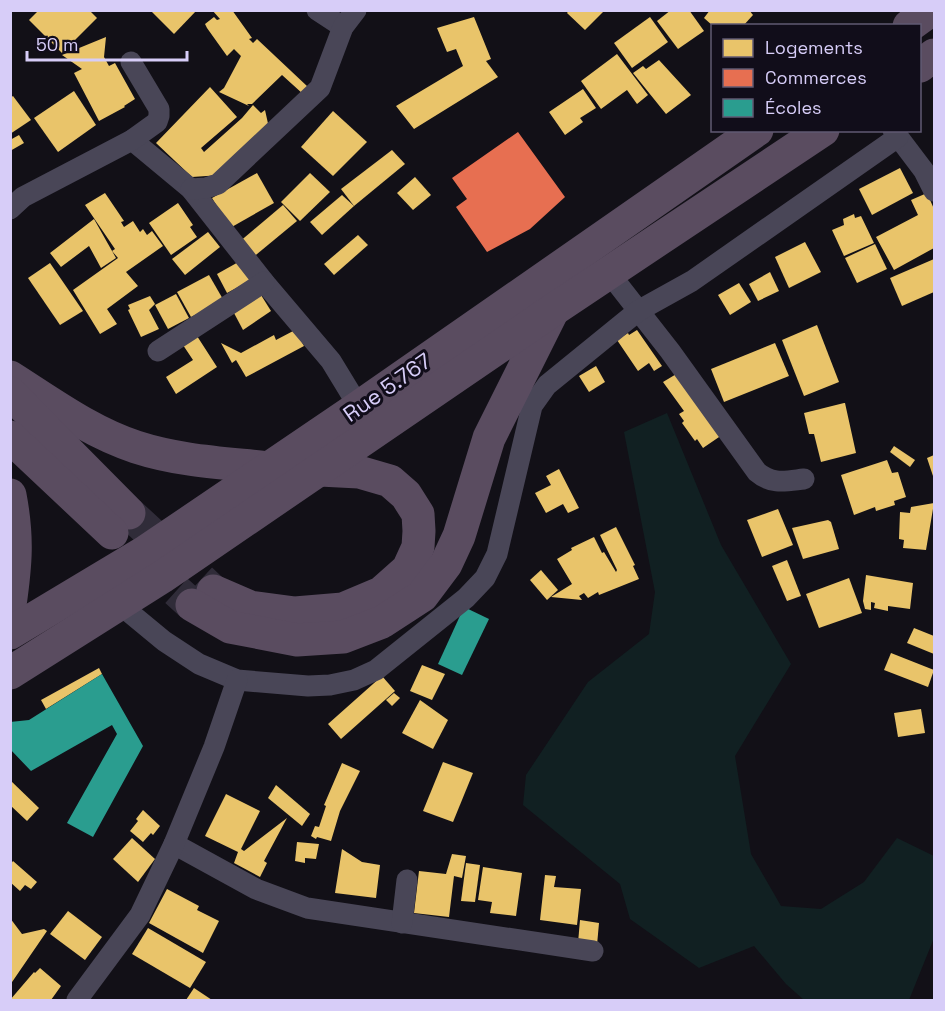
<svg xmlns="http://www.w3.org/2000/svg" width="945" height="1011" font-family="'Space Grotesk',sans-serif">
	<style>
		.green { fill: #112022 }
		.homes { fill: #e9c46a }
		.shops { fill: #e76f51 }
		.schools { fill: #2a9d8f }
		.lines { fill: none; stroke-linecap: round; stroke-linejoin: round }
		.trunk-tunnel { stroke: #302c39; stroke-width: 33; stroke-dasharray: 33 16; stroke-linecap: butt }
		.minor { stroke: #494657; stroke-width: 21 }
		.trunk { stroke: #5a4c60; stroke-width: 33 }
		.labels { text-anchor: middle; stroke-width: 6; stroke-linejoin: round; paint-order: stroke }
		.street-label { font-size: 22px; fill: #d7cdf8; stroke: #110d1a }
	</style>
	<rect width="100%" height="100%" fill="#121017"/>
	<path class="green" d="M667,413L721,545L791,664L735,756L751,854L781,906L821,909L864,882L897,838L934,856V938L909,1000H804L786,984L754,946L699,968L630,919L620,884L523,805L526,775L588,682L649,634L655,592L624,432Z"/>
	<g class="homes">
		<path d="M39,10H89L97,18L62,53L29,20Z"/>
		<path d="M150,10H197L174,34Z"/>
		<path d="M212,10H232L252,38L249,39L253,43L257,39L308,87L303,94L282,75L252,104H247L249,106L219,92L224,88L241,56L234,49L227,56L207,28L205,24L214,17L217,20L220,19Z"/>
		<path d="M569,10H605L585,30L567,13Z"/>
		<path d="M671,10H689L704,31L678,49L657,21Z"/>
		<path d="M710,10H749L753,15L743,26H713L704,18Z"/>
		<path d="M474,17L491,59L486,61L498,77L414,129L396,106L463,66L456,49L447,52L437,28Z"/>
		<path d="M650,17L668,42L632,68L614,43Z"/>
		<path d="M106,37L104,57L109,66L115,63L135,99L124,106L125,107L99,121L74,73L82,69L62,55Z"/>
		<path d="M617,54L648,95L637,104L627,90L601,109L581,81Z"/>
		<path d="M659,60L691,95L666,114L633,73L643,66L646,69Z"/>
		<path d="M210,87L237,117L201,148L204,152L242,118L253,105L261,113L265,110L269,128L221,175L192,177L156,143Z"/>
		<path d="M583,89L596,108L580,118L583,122L565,135L549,112Z"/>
		<path d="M74,91L96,125L58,152L34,118Z"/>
		<path d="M13,96L31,120L10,134V98Z"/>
		<path d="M333,111L367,142L333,176L301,147Z"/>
		<path d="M19,135L24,143L10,151V140Z"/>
		<path d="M392,150L405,164L354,206L341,189Z"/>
		<path d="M900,168L913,193L872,215L859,189Z"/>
		<path d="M257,173L274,203L230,228L212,198Z"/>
		<path d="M310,173L330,192L300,221L281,202Z"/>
		<path d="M415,177L431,195L413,210L397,193Z"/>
		<path d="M105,193L124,221L121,222L124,227L133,221L140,232L143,229L147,235L152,231L163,246L126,272L138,286L107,309L117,324L100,334L73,290L118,258L112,251L115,249L85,205Z"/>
		<path d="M927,193L934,209V248L894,270L876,237L918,215L911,200Z"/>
		<path d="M342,195L354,206L322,235L310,222Z"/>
		<path d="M178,203L193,225L190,227L197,237L171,255L149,223Z"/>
		<path d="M283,205L297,221L251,259L238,243Z"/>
		<path d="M854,214L855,218L861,216L874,243L844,256L832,230L844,225L843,219Z"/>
		<path d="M94,219L116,258L101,268L89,246L61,267L50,253Z"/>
		<path d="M208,232L220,247L185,275L172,259Z"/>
		<path d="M358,235L368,245L334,275L324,264Z"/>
		<path d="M805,242L821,272L789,288L775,257Z"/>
		<path d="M875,244L887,269L857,283L845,258Z"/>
		<path d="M934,259V292L902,306L890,278Z"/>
		<path d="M242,260L253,279L227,293L217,274Z"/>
		<path d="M50,263L83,311L60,325L28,278Z"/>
		<path d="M770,272L779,291L758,301L749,284Z"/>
		<path d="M209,275L224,301L191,317L177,292Z"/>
		<path d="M739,283L751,302L730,315L718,295Z"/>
		<path d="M176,294L189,318L168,329L155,305Z"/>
		<path d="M261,295L271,311L243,330L234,313Z"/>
		<path d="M150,296L155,304L149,310L159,329L141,337L128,310L130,309L128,305Z"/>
		<path d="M817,325L839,382L804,396L782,340Z"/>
		<path d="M295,330L304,346L246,377L236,360L232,363L221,343L241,353L274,335L276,340Z"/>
		<path d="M637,330L662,366L654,371L649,363L638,371L617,340L628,333L629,335Z"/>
		<path d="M197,336L217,367L176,394L166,377L193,360L183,345Z"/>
		<path d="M775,343L789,376L724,402L711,369Z"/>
		<path d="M596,366L605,382L589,392L579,376Z"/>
		<path d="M678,373L722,435L703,448L697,439L695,441L682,423L684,421L679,414L684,411L663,382Z"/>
		<path d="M844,403H845L856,453L821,462L814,434H809L804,413Z"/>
		<path d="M894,446L915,460L910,467L890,452Z"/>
		<path d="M934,455V475L933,476L927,458Z"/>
		<path d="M887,460L892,473L898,472L906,497L894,501L895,505L876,511L875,507L854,515L841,475Z"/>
		<path d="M559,469L579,508L568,513L563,504L546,513L535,493L551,485L546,476Z"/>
		<path d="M934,503L926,550L903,548L904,540L899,539L900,512L910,513L911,507Z"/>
		<path d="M778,509L793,545L762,557L747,520Z"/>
		<path d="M828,520L831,522L839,549L803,559L792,528Z"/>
		<path d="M616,527L635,565L633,566L639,579L599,595L598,592L588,598L584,593L579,596L582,600L551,597L572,584L557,559L572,550L571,548L594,537L602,553L604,552L616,572L617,570L600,535Z"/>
		<path d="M787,560L801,596L787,601L772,566Z"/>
		<path d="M541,570L558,590L547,600L530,580Z"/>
		<path d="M866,575L913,583L910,609L888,606V611L874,608L875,603L871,602V610L865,609L863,601Z"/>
		<path d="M849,578L862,613L819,628L806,594Z"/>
		<path d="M914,628L934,636V654L907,643Z"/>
		<path d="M891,653L934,670L928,687L884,670Z"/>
		<path d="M422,665L445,674L432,700L410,691Z"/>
		<path d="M99,668L102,674L46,709L41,700Z"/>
		<path d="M382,676L395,691L341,739L328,724Z"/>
		<path d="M394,693L400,698L392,706L386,700Z"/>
		<path d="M420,700L448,720L433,749L402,733Z"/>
		<path d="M921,709L925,733L898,737L894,713Z"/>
		<path d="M443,762L473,773L453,822L423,811Z"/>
		<path d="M342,763L360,771L340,811L331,841L317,837L316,839L311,836L315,826L319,827L326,806L324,805Z"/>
		<path d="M10,780L39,808L27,821L10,805Z"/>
		<path d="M276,785L310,814L302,826L268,798Z"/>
		<path d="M226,794L260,811L241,849L244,851L287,818L264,861L267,863L260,877L234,863L238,852L205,836Z"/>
		<path d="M143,810L160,826L153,835L151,833L143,842L130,831L138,821L136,819Z"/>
		<path d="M132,838L155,859L138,882L113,859Z"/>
		<path d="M297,842L319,844L316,859L305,858V863L295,861Z"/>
		<path d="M342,849L362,862L380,865L376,898L335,893Z"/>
		<path d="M452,854L466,856L462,878L454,876L449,917L414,913L419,871L446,874Z"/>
		<path d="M13,861L37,882L31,889L25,885L20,891L10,882V865Z"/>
		<path d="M466,863L480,865L475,902L461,901Z"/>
		<path d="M483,867L522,873L516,916L490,913L492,902L478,900Z"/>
		<path d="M545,875L556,876L554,887L581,889L577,925L540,920Z"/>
		<path d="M167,889L199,906L197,910L219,921L203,953L149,923Z"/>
		<path d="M68,911L102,937L85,960L50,934Z"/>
		<path d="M10,918L22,934L44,929L47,931L10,985V951L12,949L10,946Z"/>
		<path d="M580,920L599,923L597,945L578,943Z"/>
		<path d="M148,928L206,962L190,988L132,954Z"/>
		<path d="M40,968L61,986L51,1000H10L34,972L35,973Z"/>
		<path d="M194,988L212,1000H186Z"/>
	</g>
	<path class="shops" d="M518,132L565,197L530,229L487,252L456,207L467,199L452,178Z"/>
	<g class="schools">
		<path d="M464,607L489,619L462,675L438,664Z"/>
		<path d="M102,674L143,746L93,837L67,823L117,734L112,725L31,771L10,749V722L29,720Z"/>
	</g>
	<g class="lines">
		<g class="trunk-tunnel">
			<path d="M129,513L213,591"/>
			<path d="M140,558L192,605"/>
		</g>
		<g class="minor">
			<path d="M317,10L343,27"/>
			<path d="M893,130L924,171L934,191"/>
			<path d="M132,140L191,189L264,282L331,361L359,407"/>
			<path d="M191,189L206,188L218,184L320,88L343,27L356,10"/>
			<path d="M10,209L23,197L132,140L157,122L159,116V109L131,62"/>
			<path d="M609,273L670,351L757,472C772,485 786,481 804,479"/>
			<path d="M158,351L264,282"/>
			<path d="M118,603L164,641L199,664L237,680L308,686L330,685L354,680L376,670L466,598L485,578L497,554L532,406L547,385L638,311L692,281L898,137"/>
			<path d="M174,844L256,889L307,908L593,951"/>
			<path d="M402,923L407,880"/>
			<path d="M77,1000L140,915L174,844L214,747L237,680"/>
		</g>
		<g class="trunk">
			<path d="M909,26L931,10"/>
			<path d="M920,66L934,55"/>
			<path d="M10,377C51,403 90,432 136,447C179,461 224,463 269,468"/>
			<path d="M10,393L129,513"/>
			<path d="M10,437L112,533"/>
			<path d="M10,495C18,537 16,563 10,605"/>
			<path d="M213,591L250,607L295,613L343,609L381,593L408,569L418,547L419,531L418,514L406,495L390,481L359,472L320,470"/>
			<path d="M192,605L230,627L297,640L343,637L382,622L422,596L446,564L459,536L489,438L551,314"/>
			<path d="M10,633L145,552L359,407L757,130"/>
			<path d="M10,673L162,577L553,310L823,130"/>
		</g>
	</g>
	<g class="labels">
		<g class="street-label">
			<text transform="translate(387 387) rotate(-35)" y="8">Rue 5.767</text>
		</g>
	</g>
	<rect width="945" height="1011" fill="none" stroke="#d7cdf8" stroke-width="24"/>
	<rect x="711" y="24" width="210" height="108" fill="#110d1a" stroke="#605a73" stroke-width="1.5"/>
	<rect x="723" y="39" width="30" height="18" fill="#e9c46a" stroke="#605a73" stroke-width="1.5"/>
	<text x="765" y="54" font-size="18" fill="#d7cdf8">Logements</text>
	<rect x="723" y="69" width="30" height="18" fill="#e76f51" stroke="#605a73" stroke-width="1.5"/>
	<text x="765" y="84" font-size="18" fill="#d7cdf8">Commerces</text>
	<rect x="723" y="99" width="30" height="18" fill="#2a9d8f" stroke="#605a73" stroke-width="1.5"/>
	<text x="765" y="114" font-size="18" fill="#d7cdf8">Écoles</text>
	<path d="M27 51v9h160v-9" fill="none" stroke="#d7cdf8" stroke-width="3"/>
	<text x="36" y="51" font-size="18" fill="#d7cdf8" stroke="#110d1a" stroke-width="4.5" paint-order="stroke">50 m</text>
</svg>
